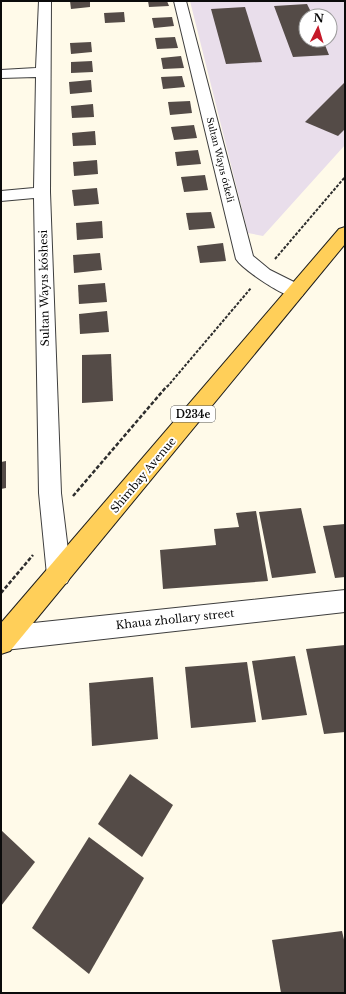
<svg xmlns="http://www.w3.org/2000/svg" width="346" height="994" font-family="'Libre Baskerville',serif">
	<style>
		.industrial { fill: #e9deeb; fill-rule: evenodd }
		.building { fill: #544b47 }
		.lines { fill: none; stroke-linecap: round; stroke-linejoin: round }
		.minor-casing { stroke: #3e3e3e; stroke-width: 2 }
		.major-casing { stroke: #1c1c1c; stroke-width: 2 }
		.path-far1 { stroke: #2d2d2d; stroke-width: 2; stroke-dasharray: 3 1.5; stroke-linecap: butt }
		.path { stroke: #2d2d2d; stroke-width: 2.5; stroke-dasharray: 4 2; stroke-linecap: butt }
		.minor { fill: #fff; fill-rule: evenodd }
		.major { fill: #ffcf59; fill-rule: evenodd }
		.labels { text-anchor: middle; stroke-width: 4; stroke-linejoin: round; paint-order: stroke }
		.far-street-label { font-size: 9px; fill: #0b0b0b; stroke: #fff }
		.shield { fill: #fff; stroke: #545454; stroke-width: 1 }
		.shield-label { font-size: 10px; font-weight: bold; fill: #0b0b0b }
		.street-label { font-size: 11px; fill: #0b0b0b; stroke: #fff }
	</style>
	<rect width="100%" height="100%" fill="#fffae9"/>
	<path class="industrial" d="M190,1H345V145L263,236L248,233ZM306,16H330V40H306Z"/>
	<g class="building">
		<path d="M70,1H90V7L71,9Z"/>
		<path d="M148,1H167L169,6L149,7Z"/>
		<path d="M307,4L313,16H306V40H323L329,55L293,57L274,6Z"/>
		<path d="M245,7L262,62L226,64L211,9Z"/>
		<path d="M124,12L125,22L105,23L104,13Z"/>
		<path d="M172,17L174,26L154,28L152,18Z"/>
		<path d="M175,37L178,48L157,49L155,38Z"/>
		<path d="M91,42L92,52L71,54L70,43Z"/>
		<path d="M181,56L184,68L163,69L161,58Z"/>
		<path d="M92,61L93,72L71,73V62Z"/>
		<path d="M182,76L185,87L163,89L161,77Z"/>
		<path d="M91,80L92,92L70,94L69,82Z"/>
		<path d="M345,82V129L338,136L305,122Z"/>
		<path d="M190,101L192,113L170,115L168,102Z"/>
		<path d="M93,104L94,117L72,118L71,106Z"/>
		<path d="M194,125L197,138L174,140L171,127Z"/>
		<path d="M95,131L96,145L73,146L72,133Z"/>
		<path d="M198,150L201,164L177,166L175,152Z"/>
		<path d="M97,160L98,174L74,176L73,162Z"/>
		<path d="M205,175L208,190L184,192L181,177Z"/>
		<path d="M97,188L99,204L74,206L72,190Z"/>
		<path d="M211,212L215,228L189,230L186,213Z"/>
		<path d="M102,221L103,238L77,240L76,223Z"/>
		<path d="M223,243L226,261L200,263L197,246Z"/>
		<path d="M100,253L102,270L74,273L73,255Z"/>
		<path d="M105,283L107,302L79,304L78,285Z"/>
		<path d="M107,311L109,332L80,334L79,314Z"/>
		<path d="M111,354L113,401L82,403V355Z"/>
		<path d="M6,461V488L1,489V462Z"/>
		<path d="M301,508L316,573L272,578L259,512Z"/>
		<path d="M256,511L268,581L163,589L160,550L216,545L214,529L239,527L236,513Z"/>
		<path d="M345,524V577L335,578L323,526Z"/>
		<path d="M345,645V732L324,734L306,649Z"/>
		<path d="M295,656L307,715L262,720L252,661Z"/>
		<path d="M247,662L256,722L191,728L185,667Z"/>
		<path d="M153,677L158,739L92,746L89,683Z"/>
		<path d="M130,774L173,805L142,857L98,824Z"/>
		<path d="M1,830L35,862L1,906Z"/>
		<path d="M89,837L144,878L89,974L32,928Z"/>
		<path d="M342,931L345,944V993H281L272,940Z"/>
	</g>
	<g class="lines">
		<g class="minor-casing">
			<g id="minor">
				<path d="M39,1H51L50,192L61,493L71,575L67,583L59,586L51,583L47,575L39,493L34,198L1,201V191L34,188L36,77L1,78V70L36,68Z"/>
				<path d="M174,1H186L253,256L270,270L302,286L305,291L302,296C300,296 298,297 296,297C285,298 242,269 236,259Z"/>
				<path d="M345,590V612L5,650L1,648V628L5,626Z"/>
			</g>
		</g>
		<g class="major-casing">
			<path id="major" d="M345,227V244L10,651L1,654V623L339,229Z"/>
		</g>
		<g class="path-far1">
			<path d="M275,259L345,177"/>
			<path d="M167,387L251,288"/>
		</g>
		<g class="path">
			<path d="M73,496L167,386"/>
			<path d="M1,593L33,555"/>
		</g>
		<use href="#minor" class="minor"/>
		<use href="#major" class="major"/>
	</g>
	<g class="labels">
		<g class="far-street-label">
			<text transform="translate(220 160) rotate(76)" y="3">Sultan Wayıs ótkeli</text>
		</g>
		<rect class="shield" x="171" y="406" width="44" height="16" rx="3"/>
		<g class="shield-label">
			<text x="193" y="418">D234e</text>
		</g>
		<g class="street-label">
			<text transform="translate(44 288) rotate(-91)" y="4">Sultan Wayıs kóshesi</text>
			<text transform="translate(143 475) rotate(-50)" y="4">Shimbay Avenue</text>
			<text transform="translate(175 619) rotate(-6)" y="4">Khaua zhollary street</text>
		</g>
	</g>
	<rect width="346" height="994" fill="none" stroke="#0b0b0b" stroke-width="4"/>
	<g transform="translate(318 28) rotate(5)"><circle r="19" fill="#ffffff" stroke="#9d9d9d"/>
	<path d="M0-3L7 15L0 10L-7 15Z" fill="#c51929"/>
	<text y="-6" font-size="11" font-weight="bold" text-anchor="middle" fill="#0b0b0b">N</text>
	</g>
</svg>
